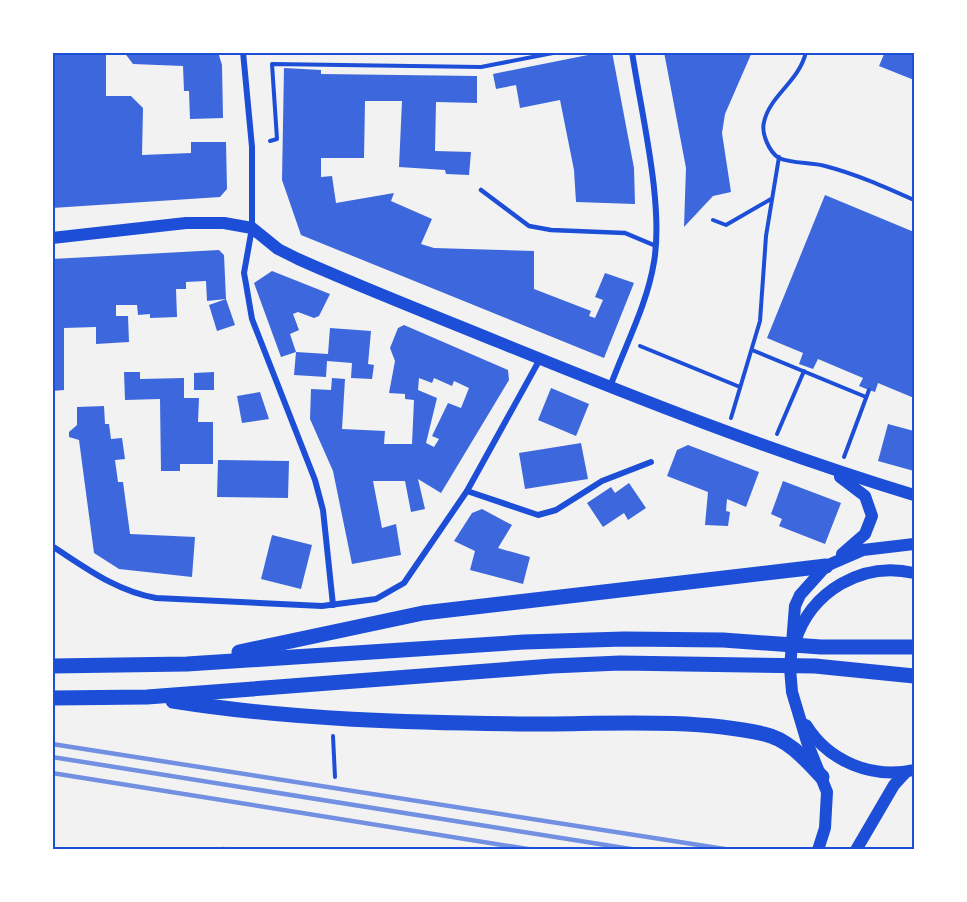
<svg xmlns="http://www.w3.org/2000/svg" width="967" height="902" font-family="Merriweather,serif">
	<style>
		.building { fill: #3d67dc; fill-rule: evenodd }
		.lines { fill: none; stroke-linecap: round; stroke-linejoin: round }
		.path { stroke: #1d4ed8; stroke-width: 4 }
		.service { stroke: #1d4ed8; stroke-width: 4.5 }
		.minor { stroke: #1d4ed8; stroke-width: 6 }
		.secondary { stroke: #1d4ed8; stroke-width: 12 }
		.primary { stroke: #1d4ed8; stroke-width: 15 }
		.rail { stroke: #7290e2; stroke-width: 4.5 }
		.neatline { fill: none; stroke: #1d4ed8; stroke-width: 2 }
	</style>
	<rect width="100%" height="100%" fill="#f2f2f2"/>
	<g class="building">
		<path d="M52,52L106,54V96H131L143,108L142,155L191,153V142H226L227,189L220,197L52,208Z"/>
		<path d="M124,52H218L222,65L223,118L190,119L189,91H184L183,66L133,64Z"/>
		<path d="M603,52H612L634,168L635,204L576,202L574,170L560,100L520,108L516,85L496,89L493,74Z"/>
		<path d="M664,52H752L725,114L722,133L731,192L713,196L684,227L686,168Z"/>
		<path d="M885,52H914V80L879,66Z"/>
		<path d="M284,68L321,70V74L477,76V103L436,102L435,151L471,152L469,175L446,174L445,170L399,167L402,101H365L364,158H321V177L332,176L336,203L394,193L391,201L432,219L421,244L434,248L534,251V289L591,311L589,316L595,318L603,300L595,297L605,273L634,283L604,358L301,235L282,180Z"/>
		<path d="M825,195L914,232V398L878,383L875,392L869,390L859,386L863,378L818,359L813,369L799,364L803,353L767,338Z"/>
		<path d="M219,250L224,255L226,299L207,301L206,281L186,282V289H176L177,317L150,318V314L138,315L137,305H116V316H128L129,342L96,344V327L64,328V390L52,391V259Z"/>
		<path d="M272,271L330,294L319,316L314,318L298,312L293,314L299,330L290,334L296,352L281,357L254,283Z"/>
		<path d="M226,299L235,325L217,331L209,305Z"/>
		<path d="M404,325L508,370L509,380L441,493L418,479L425,509L411,512L405,481H373L382,528L396,524L401,555L352,564L333,471L310,419L311,389L331,390L332,378L345,379L342,429L385,431L384,444H412L414,400L405,399V394L389,393L395,361L390,348L398,328ZM419,378L432,383L434,378L452,386L454,381L469,388L461,408L448,403L432,436L439,439L434,447L426,443L437,398L418,390Z"/>
		<path d="M330,328L371,331L368,364L374,365L372,379L351,378L352,363L327,361L326,377L294,375L296,352L328,354Z"/>
		<path d="M124,372H140V379L184,378V398H199L198,422H213V464H180V471H161L160,399L125,400Z"/>
		<path d="M214,372V390H194V373Z"/>
		<path d="M551,388L589,404L576,436L538,420Z"/>
		<path d="M260,392L269,419L242,423L237,396Z"/>
		<path d="M104,406L105,424H109L111,439L122,438L125,459L115,460L118,482H123L130,534L195,537L192,577L119,569L94,553L79,440L69,437V432L77,425V407Z"/>
		<path d="M888,424L914,431V471L878,461Z"/>
		<path d="M581,443L588,479L525,489L519,453Z"/>
		<path d="M688,445L759,472L746,507L727,499L726,511L730,512L728,526L705,525L708,492L667,476L677,450Z"/>
		<path d="M218,460L289,461L288,498L217,497Z"/>
		<path d="M783,481L841,503L825,544L779,526L782,519L771,514Z"/>
		<path d="M629,483L646,508L628,520L624,513L603,527L587,503L611,487L615,493Z"/>
		<path d="M482,509L512,525L498,548L530,557L523,584L470,570L475,551L454,541L472,513Z"/>
		<path d="M272,535L312,545L301,589L261,579Z"/>
	</g>
	<g class="lines">
		<g class="path">
			<path d="M806,52C799,82 770,95 764,122C761,133 769,152 779,158C792,164 811,162 825,166C856,174 885,187 914,200"/>
			<path d="M270,141L277,139L272,64L481,67L558,52"/>
			<path d="M713,220L726,225L771,199"/>
			<path d="M640,346L740,387"/>
			<path d="M752,350L866,397"/>
			<path d="M731,418L760,321L766,236L779,157"/>
			<path d="M777,434L804,371"/>
			<path d="M844,457L869,390"/>
			<path d="M333,736L335,777"/>
		</g>
		<path class="service" d="M481,190L529,226L551,230L625,233L656,246"/>
		<g class="minor">
			<path d="M243,52L252,147V228L244,273L246,284L252,319L315,480L323,510L333,605"/>
			<path d="M610,387C625,346 647,305 654,262C664,204 641,112 632,52"/>
			<path d="M467,491L538,515L556,510L602,481L651,462"/>
			<path d="M52,546C86,568 116,591 156,598L322,606L376,599L404,583L467,491L540,359"/>
		</g>
		<g class="secondary">
			<path d="M52,238L186,223H224L252,228L278,249L298,259C363,288 430,314 496,341C634,397 772,452 914,495"/>
			<path d="M840,477L865,496L872,516L865,534L842,554"/>
			<path d="M795,642C811,591 862,561 914,573"/>
			<path d="M806,725C829,762 872,779 914,770"/>
			<path d="M818,850L825,828L827,792L807,742L792,692L790,668L795,606L800,595L826,566L863,550L914,544"/>
			<path d="M856,850L894,785L906,772"/>
		</g>
		<g class="primary">
			<path d="M239,652L423,613L826,566"/>
			<path d="M52,666L187,664L524,642L624,639L723,640L821,647H914"/>
			<path d="M52,698L147,697L552,666L620,663L815,666L914,676"/>
			<path d="M173,701C292,720 413,723 532,724C607,724 692,718 764,734C788,739 806,760 822,777"/>
		</g>
		<g class="rail">
			<path d="M52,744L731,850"/>
			<path d="M52,757L637,850"/>
			<path d="M52,773L534,850"/>
			<path d="M223,849L229,850"/>
		</g>
	</g>
	<rect width="967" height="902" fill="none" stroke="#ffffff" stroke-width="108"/>
	<rect x="54" y="54" width="859" height="794" class="neatline"/>
</svg>
